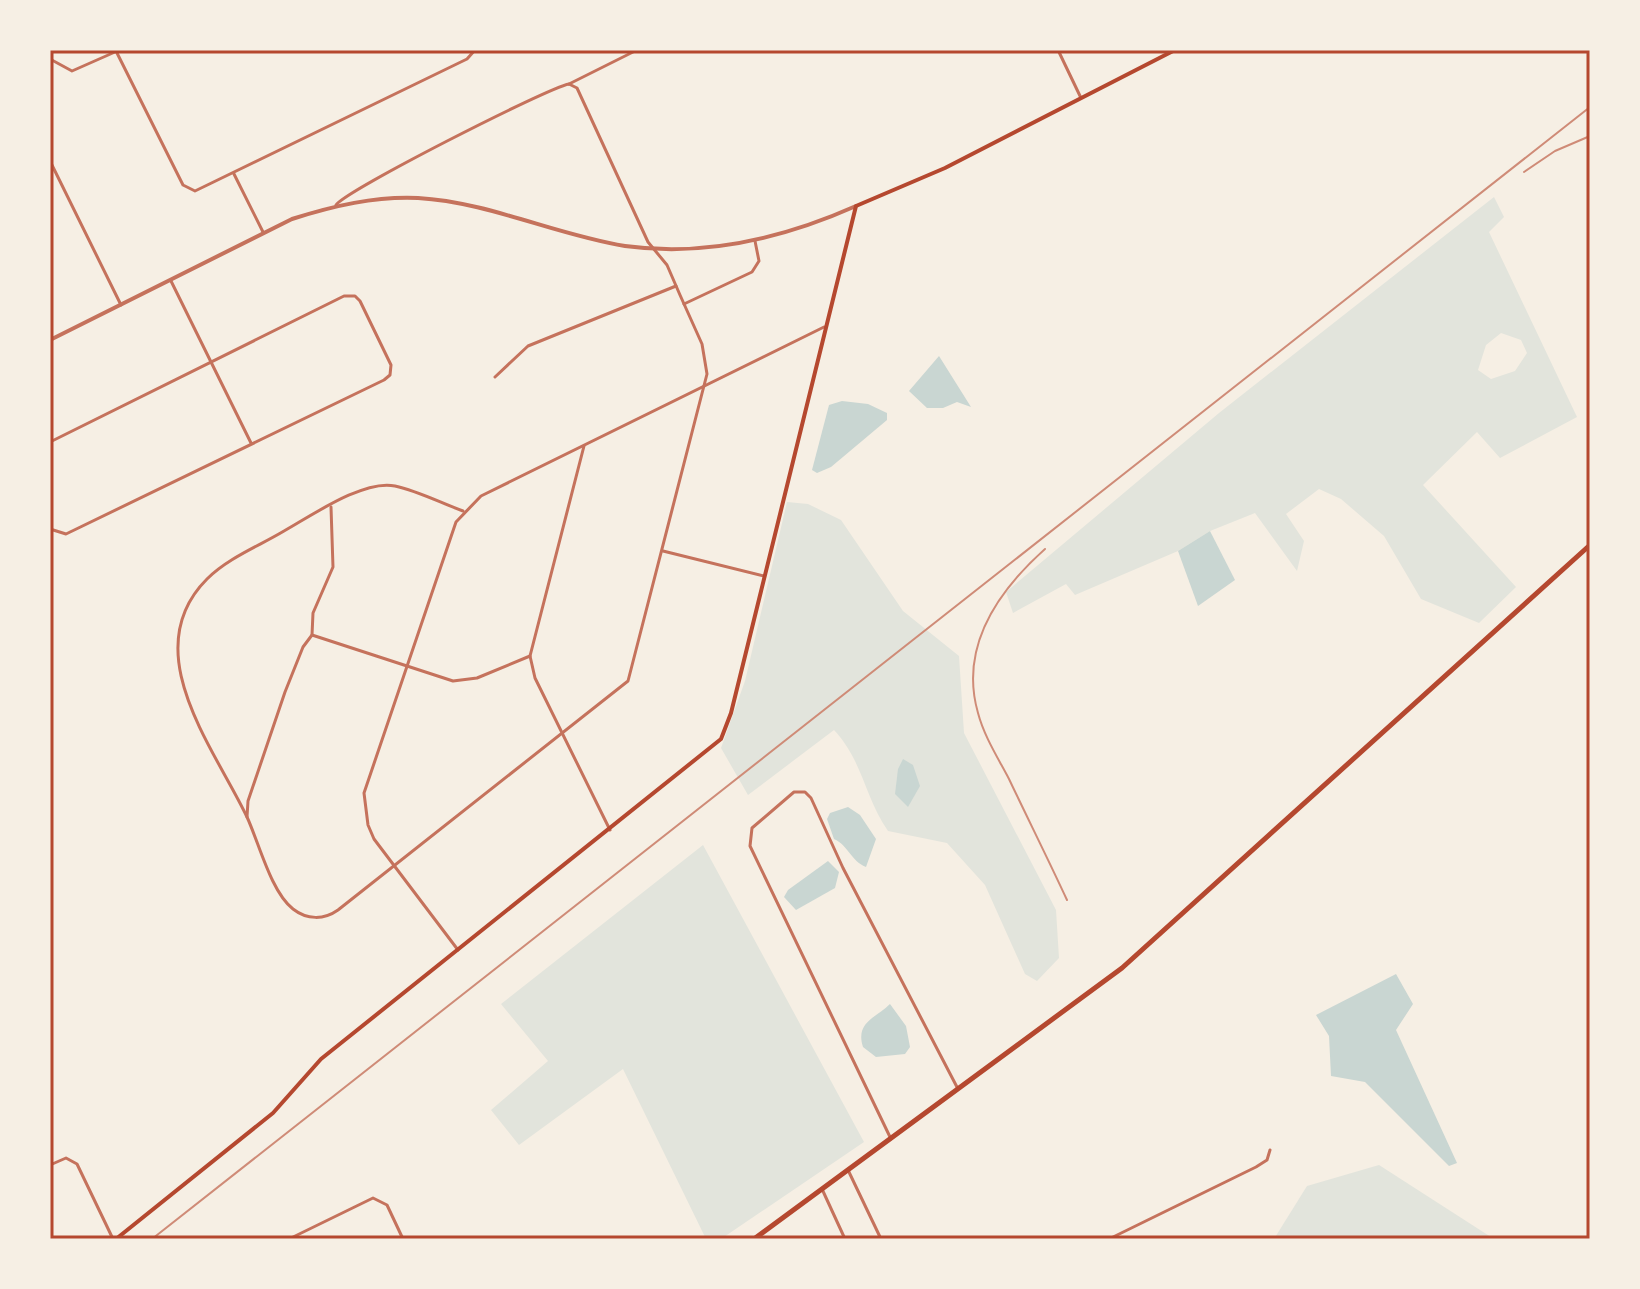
<svg xmlns="http://www.w3.org/2000/svg" width="1640" height="1289" font-family="'Golos Text',sans-serif">
	<style>
		.green { fill: #e2e4dc; fill-rule: evenodd }
		.water { fill: #c9d6d2 }
		.lines { fill: none; stroke-linecap: round; stroke-linejoin: round }
		.minor { stroke: #c5725c; stroke-width: 3 }
		.tertiary { stroke: #c5725c; stroke-width: 4 }
		.secondary { stroke: #b5482f; stroke-width: 4 }
		.primary { stroke: #b5482f; stroke-width: 5 }
		.rail { stroke: #cf8b77; stroke-width: 2 }
		.neatline { fill: none; stroke: #b5482f; stroke-width: 3 }
	</style>
	<rect width="100%" height="100%" fill="#f6efe4"/>
	<g class="green">
		<path d="M1494,197L1504,217L1489,232L1577,417L1500,458L1477,432L1423,485L1516,587L1479,623L1421,599L1384,536L1341,499L1319,489L1286,514L1304,541L1297,571L1255,513L1210,531L1178,551L1075,595L1066,584L1013,613L1006,592L1219,413ZM1501,333L1521,340L1527,353L1515,371L1491,379L1478,370L1486,345Z"/>
		<path d="M787,502L808,504L841,520L903,611L959,656L964,733L1056,910L1059,958L1037,981L1025,974L985,885L947,843L888,831C864,796 863,761 834,730L748,795L721,748L745,681Z"/>
		<path d="M703,845L864,1142L721,1239H706L623,1069L519,1145L491,1110L548,1061L501,1004Z"/>
		<path d="M1379,1165L1494,1239H1274L1307,1186Z"/>
	</g>
	<g class="water">
		<path d="M939,356L971,407L957,402L943,408H927L909,391Z"/>
		<path d="M842,401L868,404L887,413V420L831,467L817,473L812,470L829,405Z"/>
		<path d="M1210,531L1235,580L1198,606L1178,551Z"/>
		<path d="M903,759L913,765L920,786L908,807L895,794L898,769Z"/>
		<path d="M848,807L860,815L876,839L866,867C851,861 848,845 834,839L827,819L830,813Z"/>
		<path d="M828,861L839,872L835,888L796,910L784,897L788,890Z"/>
		<path d="M1396,974L1413,1004L1396,1030L1457,1163L1449,1166L1365,1082L1331,1076L1329,1036L1316,1015Z"/>
		<path d="M890,1004L906,1026L910,1047L905,1054L876,1057L863,1047C855,1022 876,1018 890,1004Z"/>
	</g>
	<g class="lines">
		<g class="minor">
			<path d="M1058,50L1081,98"/>
			<path d="M116,51L183,185L195,191L467,59L475,50"/>
			<path d="M50,59L72,71L115,52"/>
			<path d="M569,84L637,50"/>
			<path d="M50,161L121,305"/>
			<path d="M234,174L263,232"/>
			<path d="M336,205C345,191 547,88 569,84L577,88L648,242L667,265L680,295L702,344L707,374L628,681L338,910C324,920 307,920 293,909C271,892 259,843 247,817C215,749 135,651 207,579C228,558 259,546 284,531C311,516 364,479 395,486C418,491 441,503 463,511"/>
			<path d="M171,281L251,443"/>
			<path d="M684,304L752,272L759,261L755,241"/>
			<path d="M495,377L528,346L676,286"/>
			<path d="M50,442L344,296H355L360,301L391,365L390,375L384,380L66,534L50,529"/>
			<path d="M584,446L530,656L535,678L610,830"/>
			<path d="M663,551L764,576"/>
			<path d="M312,635L453,681L477,678L530,656"/>
			<path d="M247,817L248,801L285,692L303,647L312,635L313,613L333,567L331,507"/>
			<path d="M458,950L374,839L368,825L364,793L456,522L481,496L824,327"/>
			<path d="M891,1139L750,846L752,828L794,792H805L811,798L843,868L958,1089"/>
			<path d="M50,1165L66,1158L77,1164L113,1239"/>
			<path d="M848,1170L881,1239"/>
			<path d="M822,1189L845,1239"/>
			<path d="M289,1239L373,1198L387,1205L403,1239"/>
			<path d="M1109,1239L1256,1167L1267,1160L1270,1150"/>
		</g>
		<path class="tertiary" d="M50,340L292,219C333,206 375,196 418,198C488,202 556,235 625,246C705,257 784,238 856,206"/>
		<path class="secondary" d="M116,1239L273,1113L321,1059L721,739L731,713L856,206L945,168L1175,50"/>
		<path class="primary" d="M754,1239L1122,968L1590,545"/>
		<g class="rail">
			<path d="M1524,172L1555,151L1590,136"/>
			<path d="M1045,549C998,591 959,647 978,713C984,736 998,758 1009,779C1028,819 1048,859 1067,900"/>
			<path d="M152,1239L1590,107"/>
		</g>
	</g>
	<rect width="1640" height="1289" fill="none" stroke="#f6efe4" stroke-width="104"/>
	<rect x="52" y="52" width="1536" height="1185" class="neatline"/>
</svg>
